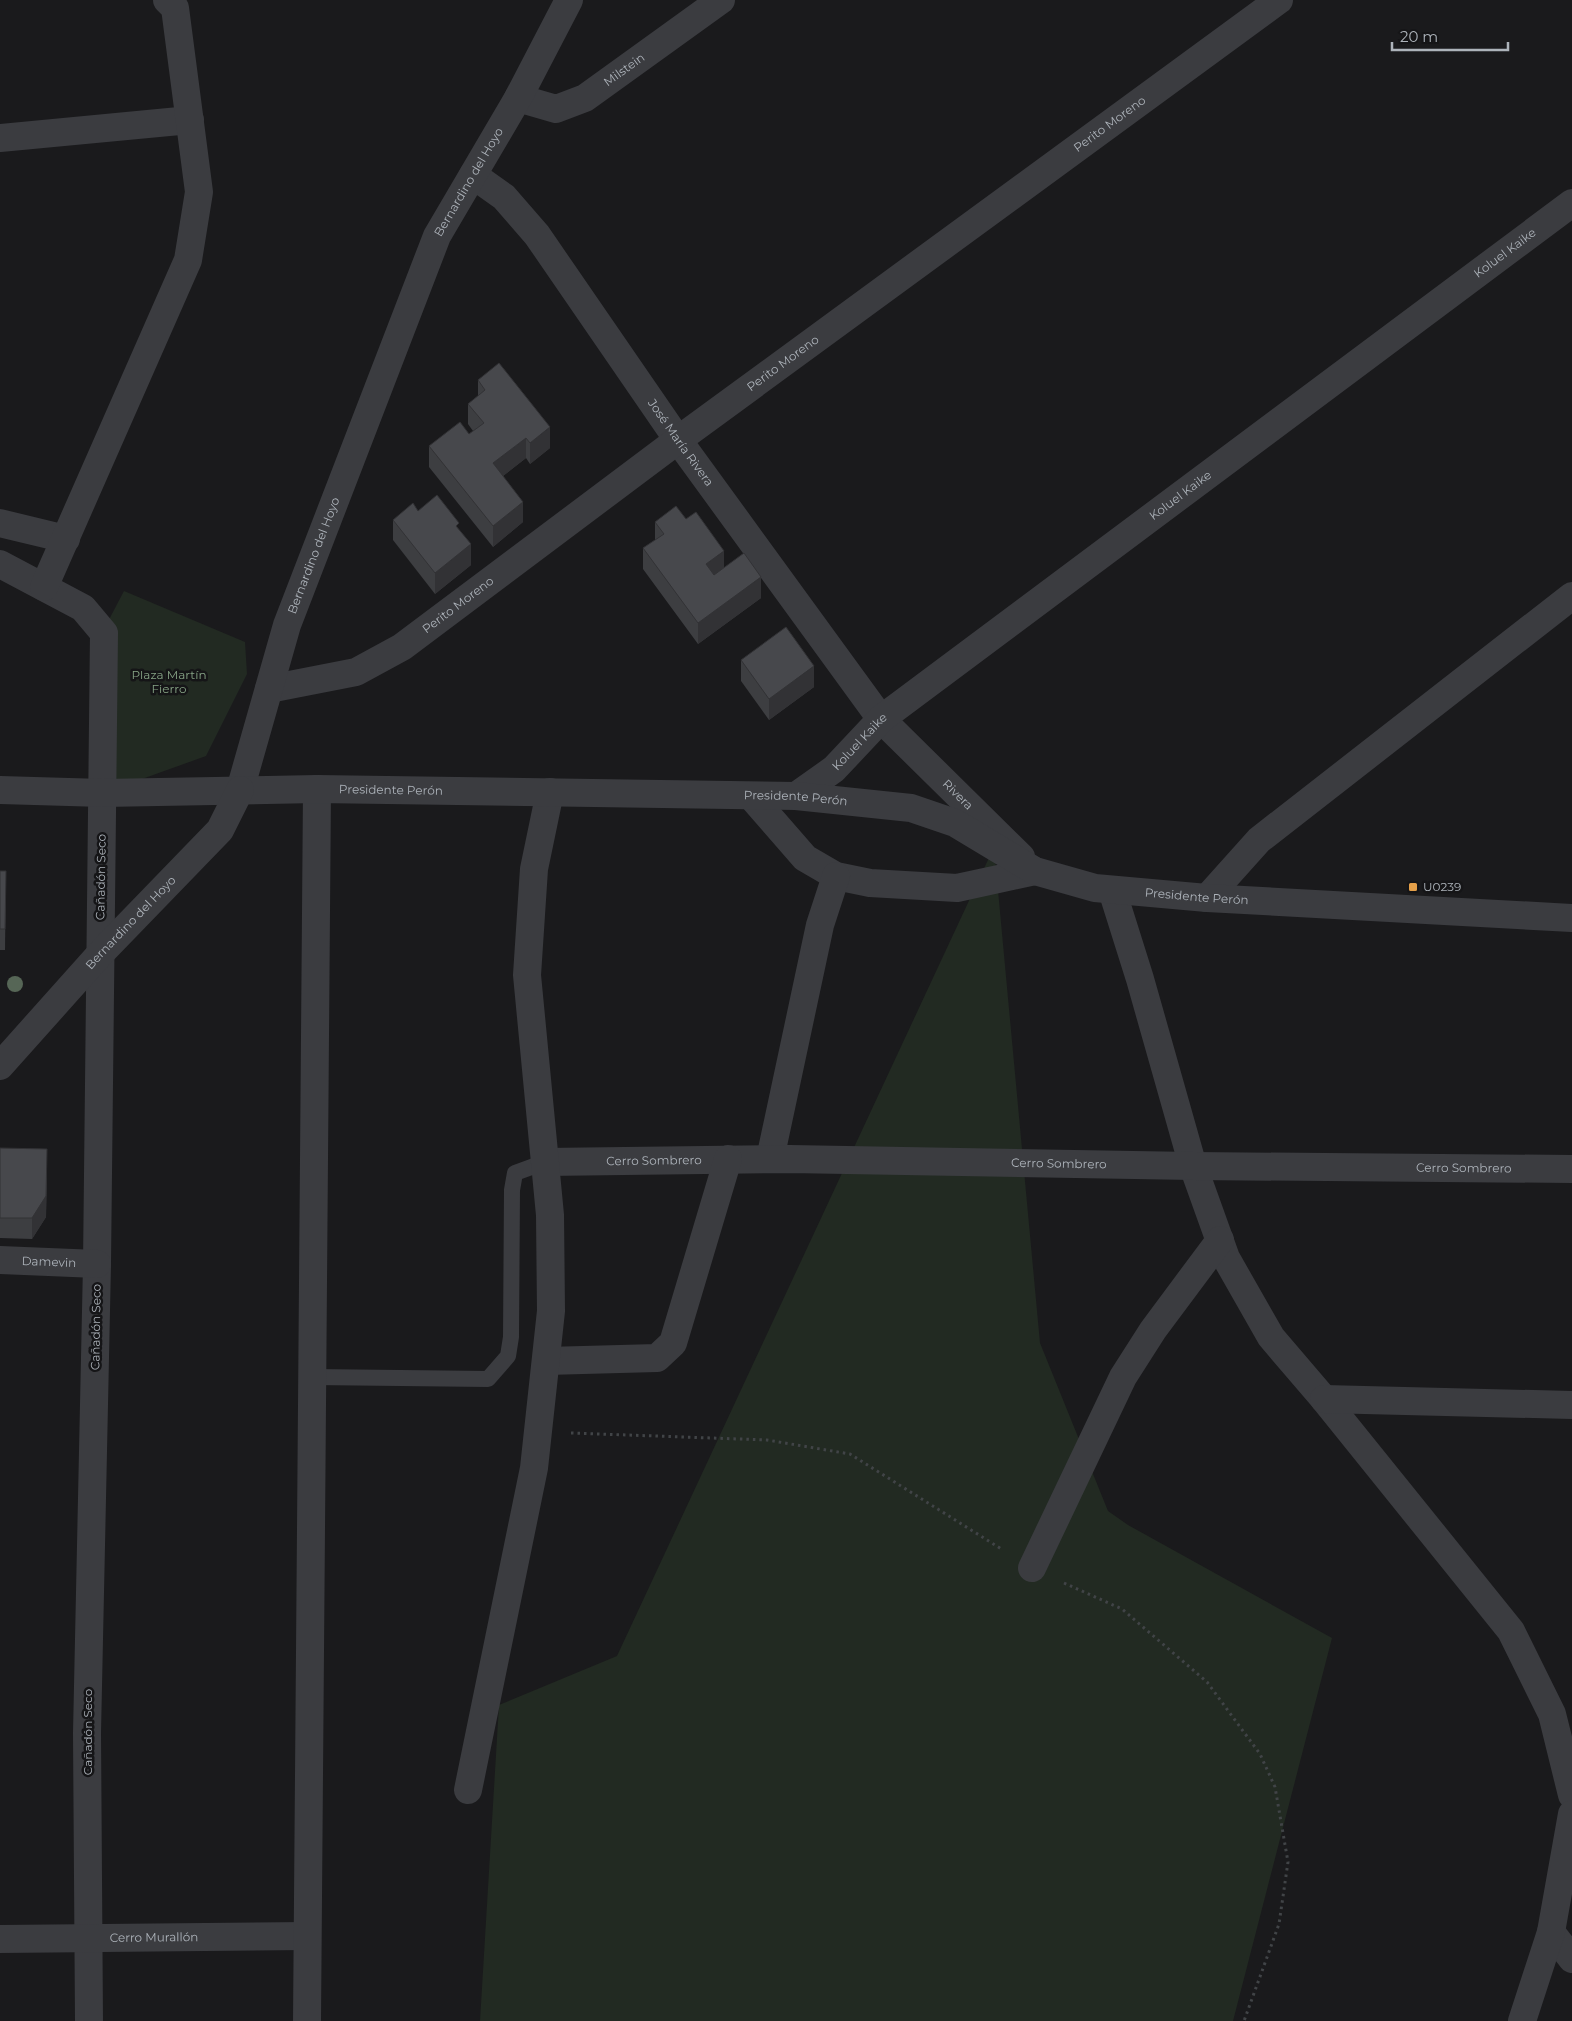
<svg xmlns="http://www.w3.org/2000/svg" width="1572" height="2021" font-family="Montserrat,sans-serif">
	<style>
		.green { fill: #222a22 }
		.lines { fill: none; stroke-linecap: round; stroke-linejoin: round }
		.path { stroke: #414447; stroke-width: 3; stroke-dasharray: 2.5 4; stroke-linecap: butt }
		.service { stroke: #3b3c40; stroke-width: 16 }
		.minor { stroke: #3b3c40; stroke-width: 28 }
		.tertiary { stroke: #3b3c40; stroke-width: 28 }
		.tree { fill: #566656 }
		.wall { fill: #3d3e41 }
		.shaded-wall { fill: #323235 }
		.building { fill: #47484c; stroke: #323235 }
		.poi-dot { fill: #e5a049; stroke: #151517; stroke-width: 2 }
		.labels { text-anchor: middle; stroke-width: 5; stroke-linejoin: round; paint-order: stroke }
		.street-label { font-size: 12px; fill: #adb3ba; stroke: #151517 }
		.park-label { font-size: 12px; fill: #87a486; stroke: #151517 }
		.poi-label { font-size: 12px; fill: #adb3ba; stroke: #151517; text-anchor: start }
	</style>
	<rect width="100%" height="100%" fill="#1a1a1c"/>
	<g class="green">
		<path d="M124,591L245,642L247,674L206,756L103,793V631Z"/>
		<path d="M994,847L1040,1343L1108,1511L1128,1525L1332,1638L1233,2021H480L499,1705L617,1656Z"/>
	</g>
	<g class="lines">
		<g class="path">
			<path d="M571,1433L767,1440L850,1454L1003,1550"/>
			<path d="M1064,1583L1122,1609L1207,1682L1260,1754L1275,1787L1288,1862L1279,1924L1244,2021"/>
		</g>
		<path class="service" d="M312,1377L488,1379L508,1356L511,1337L512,1190L515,1173L545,1162"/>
		<g class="minor">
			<path id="s1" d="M518,98L556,109L585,98L721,0"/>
			<path d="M0,138L190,120"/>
			<path id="s2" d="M473,175L504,197L537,235L678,440L881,719L1021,857"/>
			<path d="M0,523L66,539"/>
			<path d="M0,564L83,608L104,633L97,1264L87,1733L89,2021"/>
			<path d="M44,587L188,260L199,192L175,8L167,0"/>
			<path id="s3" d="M269,689L356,672L402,647L678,440L1279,0"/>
			<path id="s4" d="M240,790L287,625L437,236L518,98L569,0"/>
			<path d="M751,796L805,858L836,876L870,883L957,888L1035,871"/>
			<path id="s5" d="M796,796L834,769L881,719L1572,203"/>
			<path d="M1112,890L1140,979L1193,1166L1226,1258L1271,1337L1324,1399L1511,1631L1552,1714L1572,1795"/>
			<path d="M1207,898L1259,840L1572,596"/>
			<path d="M770,1159L820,925L836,876"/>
			<path id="s6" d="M545,1162L790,1159L1193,1166L1572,1169"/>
			<path id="s7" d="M0,1260L97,1264"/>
			<path d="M546,1361L657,1358L673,1343L728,1159"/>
			<path d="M1324,1399L1572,1405"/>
			<path d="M1032,1568L1123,1377L1153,1330L1220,1240"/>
			<path d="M468,1790L534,1468L551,1311L550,1215L527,975L534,869L550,792"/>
			<path d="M1551,1932L1572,1959"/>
			<path id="s8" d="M0,1939L307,1936"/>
			<path d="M307,2021L317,789"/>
			<path d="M1522,2021L1551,1932L1572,1814"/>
		</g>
		<g class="tertiary">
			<path id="s9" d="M0,790L103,793L317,789L796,796L911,808L955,823L1035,871L1095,888L1207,898L1572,918"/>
			<path id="s10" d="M0,1066L100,954L220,830L240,790"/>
		</g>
	</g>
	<circle class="tree" cx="15" cy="984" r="8"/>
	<g class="wall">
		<path d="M478,380L550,448L530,464L526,458L503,476L523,522L493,547L429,467V446L469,434L473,431L468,424V404L478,396Z"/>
		<path d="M418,511L459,530L471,565L435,594L393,540V520Z"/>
		<path d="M686,519L724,567L761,598L698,644L643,569V548L655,540V522Z"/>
		<path d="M741,660L814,687L769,720L741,681Z"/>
		<path d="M0,871H6L5,950H0Z"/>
		<path d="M0,1148L47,1169L46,1217L32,1239L0,1238Z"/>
	</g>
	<g class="shaded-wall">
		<path d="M550,427V448L530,464V443Z"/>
		<path d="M526,438V458L493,484V463Z"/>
		<path d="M523,502V522L493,547V526Z"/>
		<path d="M471,544V565L435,594V573Z"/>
		<path d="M724,551V572L706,585V564Z"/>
		<path d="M761,577V598L698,644V623Z"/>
		<path d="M814,666V687L769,720V699Z"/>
		<path d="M47,1149L46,1217L32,1239V1218Z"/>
	</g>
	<g class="building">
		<path d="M499,363L550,427L530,443L526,438L493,463L523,502L493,526L429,446L460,422L469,434L484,423L468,404L485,390L478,380Z"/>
		<path d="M437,495L459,523L456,526L471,544L435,573L393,520L413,503L418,511Z"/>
		<path d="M676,506L686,519L696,512L724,551L706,564L714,575L744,553L761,577L698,623L643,548L664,534L655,522Z"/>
		<path d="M786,627L814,666L769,699L741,660Z"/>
		<path d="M0,871H6L5,929H0Z"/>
		<path d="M0,1148L47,1149L46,1196L32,1218H0Z"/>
	</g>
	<rect class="poi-dot" x="1408" y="882" width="10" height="10" rx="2.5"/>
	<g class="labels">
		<g class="street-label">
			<text dy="4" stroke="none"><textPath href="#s1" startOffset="119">Milstein</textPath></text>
			<text dy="4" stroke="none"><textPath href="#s3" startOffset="1021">Perito Moreno</textPath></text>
			<text dy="4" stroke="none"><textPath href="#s4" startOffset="651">Bernardino del Hoyo</textPath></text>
			<text dy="4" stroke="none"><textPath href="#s5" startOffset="894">Koluel Kaike</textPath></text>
			<text dy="4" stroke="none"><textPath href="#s3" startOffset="616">Perito Moreno</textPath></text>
			<text dy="4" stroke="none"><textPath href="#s2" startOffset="341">José María Rivera</textPath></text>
			<text dy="4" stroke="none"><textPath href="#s5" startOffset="489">Koluel Kaike</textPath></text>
			<text dy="4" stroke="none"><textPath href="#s4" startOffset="246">Bernardino del Hoyo</textPath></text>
			<text dy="4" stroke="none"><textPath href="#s3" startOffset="211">Perito Moreno</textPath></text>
			<text dy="4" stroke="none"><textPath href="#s5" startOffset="84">Koluel Kaike</textPath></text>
			<text dy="4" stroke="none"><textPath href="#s9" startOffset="391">Presidente Perón</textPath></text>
			<text dy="4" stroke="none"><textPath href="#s2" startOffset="790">Rivera</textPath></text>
			<text dy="4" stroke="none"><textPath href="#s9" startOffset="796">Presidente Perón</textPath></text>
			<text transform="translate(101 877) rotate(-89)" y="4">Cañadón Seco</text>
			<text dy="4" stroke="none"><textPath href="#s9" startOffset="1216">Presidente Perón</textPath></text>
			<text dy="4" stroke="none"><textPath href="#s10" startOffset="194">Bernardino del Hoyo</textPath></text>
			<text dy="4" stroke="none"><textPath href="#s6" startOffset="109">Cerro Sombrero</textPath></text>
			<text dy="4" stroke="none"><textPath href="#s6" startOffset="514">Cerro Sombrero</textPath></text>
			<text dy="4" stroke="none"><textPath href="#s6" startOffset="919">Cerro Sombrero</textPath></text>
			<text dy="4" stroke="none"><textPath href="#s7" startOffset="49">Damevin</textPath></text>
			<text transform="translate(96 1327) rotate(-89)" y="4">Cañadón Seco</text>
			<text transform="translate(88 1732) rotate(-90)" y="4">Cañadón Seco</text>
			<text dy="4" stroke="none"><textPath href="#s8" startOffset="154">Cerro Murallón</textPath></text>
		</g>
		<g class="park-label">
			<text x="169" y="679">Plaza Martín<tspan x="169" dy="14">Fierro</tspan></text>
		</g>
		<g class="poi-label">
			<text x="1423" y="891">U0239</text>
		</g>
	</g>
	<path d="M1392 42v8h116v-8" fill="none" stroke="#adb3ba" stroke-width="2.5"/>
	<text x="1400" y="42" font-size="15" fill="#adb3ba" stroke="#151517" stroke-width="4" paint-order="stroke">20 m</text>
</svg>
